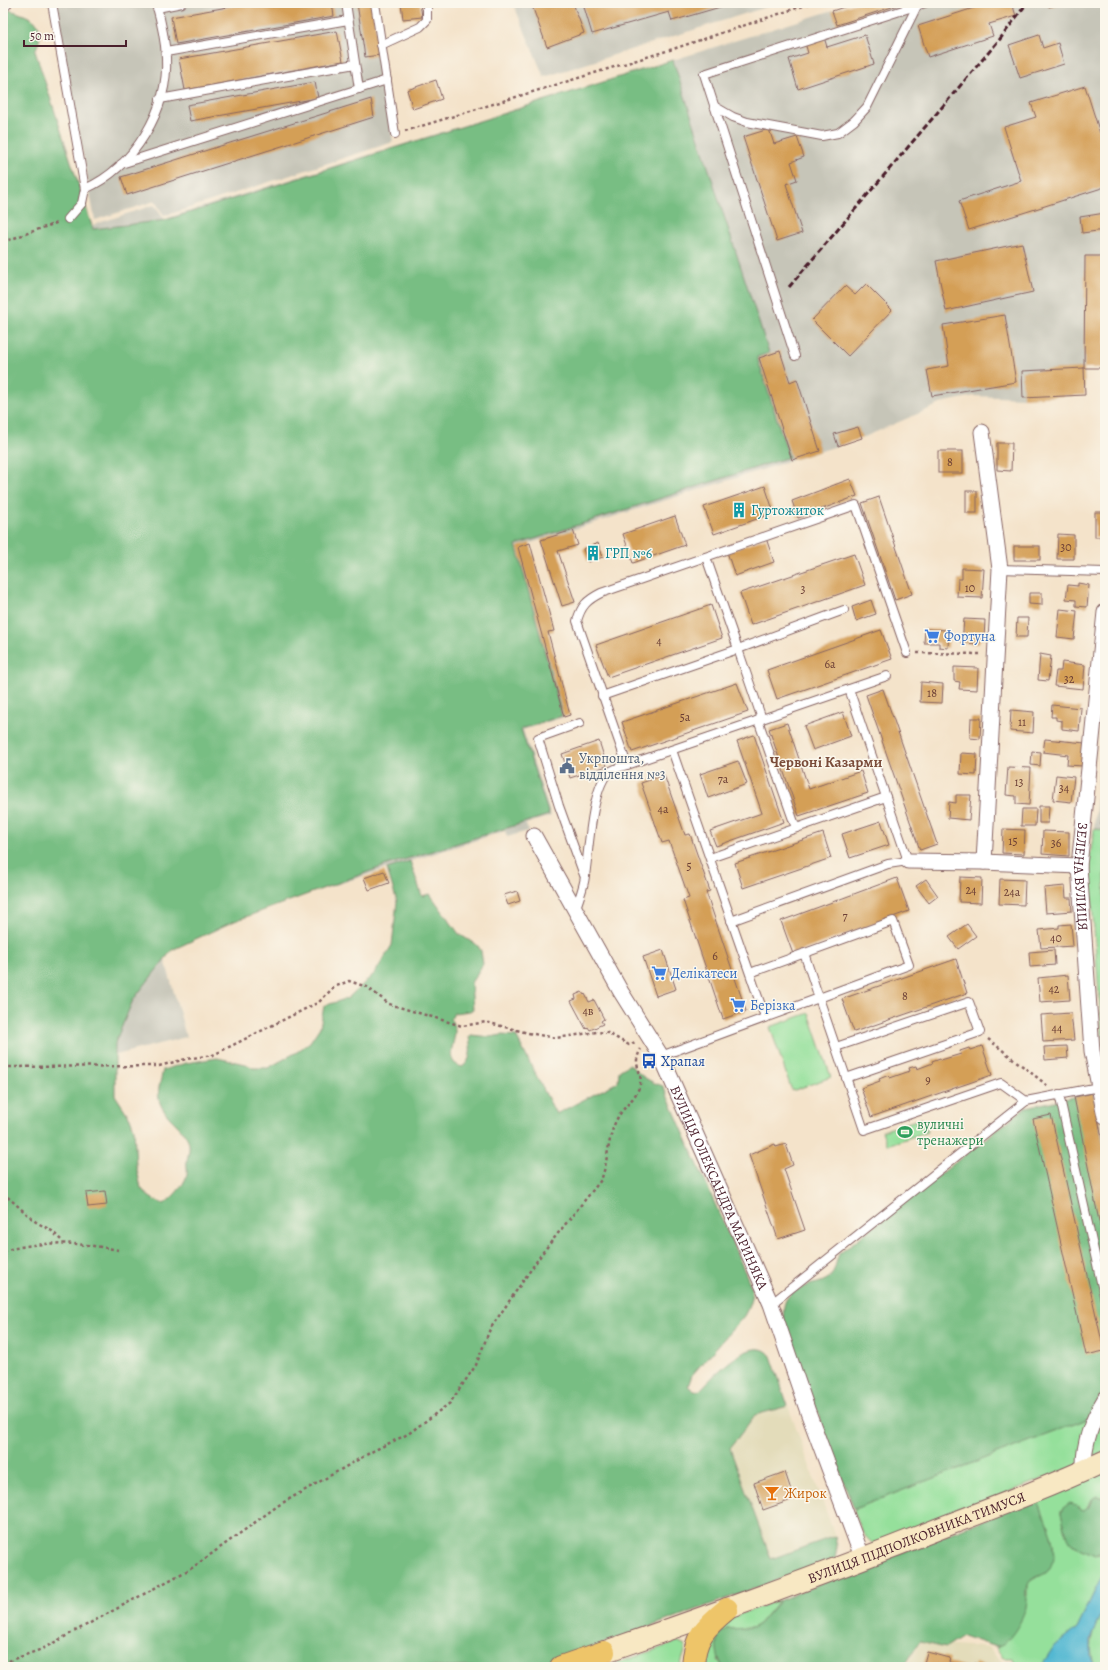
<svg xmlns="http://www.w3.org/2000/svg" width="1108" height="1670" font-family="Alegreya,serif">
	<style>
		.built { fill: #e3dcba }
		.industrial { fill: #c6c5b8 }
		.green { fill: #95e09b; stroke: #708063 }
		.forest { fill: #78be83; stroke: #616e57 }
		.water { fill: #53b8d2; stroke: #4e6c7e }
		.building { fill: #d49f57 }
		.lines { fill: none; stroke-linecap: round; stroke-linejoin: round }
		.lane-casing { stroke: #866463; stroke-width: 10 }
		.street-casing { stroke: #866463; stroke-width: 17 }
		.secondary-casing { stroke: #866463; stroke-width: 23 }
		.highway-casing { stroke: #866463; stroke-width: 24 }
		.path { stroke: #866463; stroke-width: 2.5; stroke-dasharray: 3 3; stroke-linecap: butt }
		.lane { stroke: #fff; stroke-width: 8 }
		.street { stroke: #fff; stroke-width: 15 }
		.secondary { stroke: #f8e8c3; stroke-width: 21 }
		.highway { stroke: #eec569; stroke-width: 22 }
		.rail { stroke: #4a1f2b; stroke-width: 3; stroke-dasharray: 6 3; stroke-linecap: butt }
		.labels { text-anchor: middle; stroke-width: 3; stroke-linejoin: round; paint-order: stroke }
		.number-label { font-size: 12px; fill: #6c3f36 }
		.culture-label { font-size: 14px; fill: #0d838f; stroke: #fbf7ec; text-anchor: start }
		.shop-label { font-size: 14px; fill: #366cbe; stroke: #fbf7ec; text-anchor: start }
		.service-label { font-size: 14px; fill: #4e5e75; stroke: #fbf7ec; text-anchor: start }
		.street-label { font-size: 14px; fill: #4a1f2b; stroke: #fbf7ec }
		.transit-label { font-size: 14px; fill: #164399; stroke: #fbf7ec; text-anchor: start }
		.leisure-label { font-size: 14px; fill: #27864d; stroke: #fbf7ec; text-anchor: start }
		.food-label { font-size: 14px; fill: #c56008; stroke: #fbf7ec; text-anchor: start }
		.neighbourhood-label { font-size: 15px; font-weight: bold; fill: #7a4c3a; stroke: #fbf7ec }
	</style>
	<rect width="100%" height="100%" fill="#fbf7ec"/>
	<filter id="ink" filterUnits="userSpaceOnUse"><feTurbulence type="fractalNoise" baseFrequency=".025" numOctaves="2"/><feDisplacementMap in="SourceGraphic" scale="8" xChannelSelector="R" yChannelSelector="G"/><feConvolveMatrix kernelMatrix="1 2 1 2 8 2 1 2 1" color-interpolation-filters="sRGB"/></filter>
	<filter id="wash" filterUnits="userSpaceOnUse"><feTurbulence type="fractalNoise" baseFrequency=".012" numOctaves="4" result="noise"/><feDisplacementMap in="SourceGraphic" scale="16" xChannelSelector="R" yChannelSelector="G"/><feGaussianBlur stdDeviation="0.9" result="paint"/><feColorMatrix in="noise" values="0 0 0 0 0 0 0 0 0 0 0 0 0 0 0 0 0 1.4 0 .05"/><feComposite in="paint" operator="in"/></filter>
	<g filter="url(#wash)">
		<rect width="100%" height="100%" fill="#f4e3ca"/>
		<g class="built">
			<path d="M788,1406L835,1536L716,1579L730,1448L755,1415Z"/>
			<path d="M921,1642L989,1648L1005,1664L1006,1667H906Z"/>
		</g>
		<g class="industrial">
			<path d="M55,3H372L393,142L164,216L155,201L95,220Z"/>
			<path d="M513,3H779L544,77Z"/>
			<path d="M856,3H1105V368H1084L1085,395L1023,398L974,396L945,402L862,438L518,547L564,717L523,730L551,816L526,824L528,831L507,837L505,831L160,941L186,1037L104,1058L3,254L154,205L164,219Z"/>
			<path d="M1103,719H1105V829H1094Z"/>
		</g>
		<g class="green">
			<path d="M1094,829L1105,830L1104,1060L1089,864Z"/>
			<path d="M809,1013L831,1077L792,1091L770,1027Z"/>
			<path d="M922,1118L927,1132L887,1145L882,1131Z"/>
			<path d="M1105,1408V1451L1094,1456L1091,1449Z"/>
			<path d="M1090,1418L1080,1464L875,1545C862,1536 857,1524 854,1509Z"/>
			<path d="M1105,1469V1499L1101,1497H1094L1091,1500L1087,1509L1084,1511L1081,1510L1079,1507L1061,1511V1514L1066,1532L1072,1544L1095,1555L1102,1553L1105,1550V1570L1077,1628L1055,1646L1041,1667H1016L1013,1658H1003L996,1647L1004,1643L1028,1596V1583C1034,1577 1045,1576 1050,1567C1061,1549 1044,1517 1037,1499Z"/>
			<path d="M779,1600L759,1624L752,1628L726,1629L718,1660L723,1667H705V1654L708,1644L729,1618Z"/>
			<path d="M1105,1606V1667H1095C1086,1642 1096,1629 1105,1606Z"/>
			<path d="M677,1642L685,1646C686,1653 681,1660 681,1667H606Z"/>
		</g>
		<g class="forest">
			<path d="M3,8C27,16 51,19 35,51L93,229L166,220L673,60L769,353L757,357L789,457L516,545L562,716L521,729L549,815L387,865L232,922L172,950L133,1000L115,1043V1095L130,1118L134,1129L136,1166L141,1188L147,1195L154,1200L164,1204C172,1198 184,1186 187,1175C188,1170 186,1165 187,1160C189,1152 191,1143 186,1136C179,1124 165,1117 160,1103C156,1091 161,1081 163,1070L186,1063L217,1058L246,1064L253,1068H268L297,1052L310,1042L320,1027L324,1006L348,998L375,973L392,945L397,902L387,869L410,861L422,896L430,894L459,934L478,946L481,951L483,964L471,983L473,1009L470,1011L454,1013L451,1019C452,1023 455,1027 455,1031C455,1045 443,1061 462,1067C472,1061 471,1048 469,1037L471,1035L490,1037L502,1035L516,1036L556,1114L618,1082L619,1071L630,1064C638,1075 650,1082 663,1086L752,1288C752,1299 749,1307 744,1316L692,1375L688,1386L694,1391H699C712,1378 753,1331 771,1356L788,1406L755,1415L730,1448L771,1559L835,1536L837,1547L835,1559L540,1667H3Z"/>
			<path d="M1093,1093L1105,1154V1389L1095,1406L1090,1418L854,1509L784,1324C781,1298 788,1291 813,1284C819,1283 825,1281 830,1277C835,1271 836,1261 839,1254L1026,1107Z"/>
			<path d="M1097,1496L1105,1499V1550L1102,1553L1095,1555L1072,1544L1068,1537L1061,1514L1063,1508L1070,1503L1076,1505L1081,1510L1084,1511L1089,1507L1092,1498Z"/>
			<path d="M1037,1499C1045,1518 1063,1554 1047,1572C1041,1577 1030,1577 1028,1585C1026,1592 1028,1600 1026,1607C1024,1618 1008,1647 996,1646C989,1646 970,1638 963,1636L946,1647L920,1641L904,1667H723C718,1659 714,1645 719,1636C721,1633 724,1631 726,1629L752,1628L759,1624L780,1600Z"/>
		</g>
		<path class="water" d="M1105,1570V1606L1091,1640V1657L1095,1667H1041L1055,1646L1077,1628Z"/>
		<g id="blocks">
			<g class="building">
				<path d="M251,3H332L334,16L176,44L171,17Z"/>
				<path d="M357,3H372L380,55L365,57Z"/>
				<path d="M401,3H420L422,17L403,19Z"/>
				<path d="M531,3H573L584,33L547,47Z"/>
				<path d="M597,3H734L672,21L669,12L592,34L584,7Z"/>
				<path d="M856,3H904L837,25L832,11Z"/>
				<path d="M982,3H1012L1016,16L989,24L993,36L928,57L918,26L983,5Z"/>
				<path d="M1048,3H1061L1049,7Z"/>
				<path d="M337,31L343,61L185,90L179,59Z"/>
				<path d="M865,35L874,64L798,89L789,59L808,53L805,43L824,37L827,47Z"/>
				<path d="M1039,35L1043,48L1058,43L1064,64L1020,78L1009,45Z"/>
				<path d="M436,80L442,99L413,109L407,90Z"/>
				<path d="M315,82L318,98L190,121L187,105Z"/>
				<path d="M1085,86L1100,133L1105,132V187L969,230L959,201L1021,181L1004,127L1036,117L1031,103Z"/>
				<path d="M371,99L374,117L127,195L121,177Z"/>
				<path d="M769,129L774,144L797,137L804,157L791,162L797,180L786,184L802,233L777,241L743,137Z"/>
				<path d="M1105,213V230L1082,233L1080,217Z"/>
				<path d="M1022,243L1033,292L946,311L936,261Z"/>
				<path d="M1085,256H1105V368H1084Z"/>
				<path d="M866,284L892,310L848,356L812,320L845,286L855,295Z"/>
				<path d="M1005,315L1016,382L932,396L927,370L949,366L943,325Z"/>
				<path d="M780,351L790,382L797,379L820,451L792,460L759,358Z"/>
				<path d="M1084,368L1085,395L1023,398L1022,371Z"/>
				<path d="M858,427L862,438L838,446L834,434Z"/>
				<path d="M997,443H1012L1011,471L997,470Z"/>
				<rect x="938" y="451" width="25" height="22"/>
				<path d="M850,479L857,496L798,518L792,501Z"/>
				<path d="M765,486L774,513L714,534L704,507Z"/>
				<rect x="966" y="491" width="11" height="22"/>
				<path d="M879,497L912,594L895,600L862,503Z"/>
				<rect x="1095" y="512" width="10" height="25"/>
				<path d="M675,516L685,545L633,563L623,534Z"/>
				<path d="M573,530L578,545L558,551L575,602L562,606L541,540Z"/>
				<path d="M1058,534L1074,535V559H1057Z"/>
				<path d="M766,538L774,562L735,576L727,552Z"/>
				<path d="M530,543L554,631L548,632L570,715L564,717L518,547Z"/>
				<path d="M598,543L603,557L588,562L583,549Z"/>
				<rect x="1014" y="546" width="26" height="14"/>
				<path d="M854,554L865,585L751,625L740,593Z"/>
				<path d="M962,568L984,569L982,598L957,597L958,579H962Z"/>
				<path d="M1078,583L1089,585L1087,607L1076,606V600L1066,599L1068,585L1078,586Z"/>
				<path d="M1029,593H1042V605L1029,604Z"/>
				<path d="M871,600L876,614L856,621L852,607Z"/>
				<path d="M711,605L722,638L608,677L596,645Z"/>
				<path d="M1060,609L1077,611L1074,639L1057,637Z"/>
				<path d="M1017,618H1028L1027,637H1016Z"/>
				<path d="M964,619L985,620L984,639H980L979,644L962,643Z"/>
				<path d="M925,629L949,630L948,648L939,647V643H924Z"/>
				<path d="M881,630L892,659L777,699L767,670Z"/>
				<path d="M1040,654L1051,656L1048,681L1038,680Z"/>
				<path d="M1062,662L1085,665L1083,689L1054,686L1056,671H1061Z"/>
				<path d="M954,667L978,668L977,690L959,689L960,682L954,681Z"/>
				<path d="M921,682L943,684L942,703L920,702Z"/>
				<path d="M737,683L748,712L632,752L622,722Z"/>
				<path d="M883,689L937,844L920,850L866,695Z"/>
				<path d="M1052,705L1081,708L1079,731L1062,729V721L1056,720V717H1051Z"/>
				<path d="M1011,710L1034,712L1033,733L1010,731Z"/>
				<path d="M843,712L851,736L813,750L804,726Z"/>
				<path d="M971,718H981L980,739L970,738Z"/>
				<path d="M787,723L809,789L861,771L868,793L799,816L769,729Z"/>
				<path d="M754,735L784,822L716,846L710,831L762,813L737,741Z"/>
				<path d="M1045,739L1085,743L1083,766L1067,765L1068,755L1043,752Z"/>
				<path d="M599,741L607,766L570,778L562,754Z"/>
				<path d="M1032,751L1041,752L1040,766L1031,765Z"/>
				<path d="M961,753L977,754L976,775L960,774Z"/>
				<path d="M738,761L747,784L708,798L700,774Z"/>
				<path d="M1008,767L1031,768L1029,805L1016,804V796L1006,795Z"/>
				<path d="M664,775L685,835L690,834L710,891L706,892L746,1011L723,1019L683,900L689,898L669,841L662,843L641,783Z"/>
				<path d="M1056,775L1074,777L1071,802L1053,800Z"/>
				<path d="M1104,793H1105V826L1101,825Z"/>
				<path d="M956,795H971L969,820L948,818L949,802L956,803Z"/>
				<path d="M1039,806H1049L1048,823H1039Z"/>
				<path d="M1022,809H1036L1035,826H1021Z"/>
				<path d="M881,821L889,845L850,858L842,834Z"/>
				<path d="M1003,829L1025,830L1024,854L1002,853Z"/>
				<path d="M1043,831L1069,832V856L1042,854Z"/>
				<path d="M823,833L831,858L743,888L735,863Z"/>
				<path d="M384,871L389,883L369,890L364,878Z"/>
				<path d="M960,877L982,878L981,903L959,902Z"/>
				<path d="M897,878L909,911L793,954L781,921Z"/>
				<path d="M926,879L938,896L929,903L916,886Z"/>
				<path d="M1000,879L1025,880L1024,905L999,904Z"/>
				<path d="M1065,886L1066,898H1071L1072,911L1046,913L1044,888Z"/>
				<path d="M517,891L520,901L508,905L504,895Z"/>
				<path d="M967,924L976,936L958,949L949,937Z"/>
				<path d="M1071,924L1073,946L1041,948L1039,930L1059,928V925Z"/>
				<path d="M663,950L676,989L656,996L643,957Z"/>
				<path d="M1054,950L1055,965L1030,967L1029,952Z"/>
				<path d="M956,959L967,993L854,1032L842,999Z"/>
				<path d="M1068,975L1070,1000L1040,1002L1038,978Z"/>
				<path d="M582,992L584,995L585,994L589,1002L594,1000L604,1019L601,1021L603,1024L590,1030L588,1027L586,1029L571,1001L576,999L575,995Z"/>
				<path d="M1071,1013L1074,1040L1043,1042L1041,1015Z"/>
				<path d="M982,1046L992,1075L871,1117L861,1088L880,1081L879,1079L889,1075L890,1078L910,1071L909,1068L916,1066L917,1069L933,1063L932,1061L940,1058L941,1060L961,1054L960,1051L969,1048L970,1050Z"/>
				<path d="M1067,1046L1068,1058L1045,1060L1044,1047Z"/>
				<path d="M1093,1093L1105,1154L1104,1246L1074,1097Z"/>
				<path d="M1051,1115L1104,1351L1086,1355L1033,1119Z"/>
				<path d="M775,1144L776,1147L786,1144L793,1165L784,1169L805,1230L778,1239L749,1155Z"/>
				<path d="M105,1191L107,1205L88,1207L86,1193Z"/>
				<path d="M785,1472L794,1499L763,1510L754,1483Z"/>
				<path d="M927,1652L950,1658L949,1662L966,1667H923Z"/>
				<path d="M975,1663L987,1666V1667H974Z"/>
			</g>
		</g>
	</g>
	<g filter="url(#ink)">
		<use href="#blocks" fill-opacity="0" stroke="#866463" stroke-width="1"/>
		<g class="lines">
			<g class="lane-casing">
				<g id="lane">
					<path d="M52,3L85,189L82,203L68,219"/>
					<path d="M346,3L359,89"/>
					<path d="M375,3L395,134"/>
					<path d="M157,8L182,3"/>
					<path d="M381,45L420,27L427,20V3"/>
					<path d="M166,52L348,20"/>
					<path d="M160,99L355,64"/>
					<path d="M714,106L733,117L747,122L822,136L838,133L854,121L867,107L917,6"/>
					<path d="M121,164L387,80"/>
					<path d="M85,189C134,167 169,110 166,57C165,38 161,21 156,3"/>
					<path d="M795,356L704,74L925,3"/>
					<path d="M1000,569L1105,572"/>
					<path d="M602,696L738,649L706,557"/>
					<path d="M762,719L887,676"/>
					<path d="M758,720L796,828"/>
					<path d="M580,723L538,738L559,806L584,875"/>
					<path d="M672,750L765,1017"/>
					<path d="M627,765L762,719L738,649L844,610"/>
					<path d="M710,858L886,797"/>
					<path d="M576,908C579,898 584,887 585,876C589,850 591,794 607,774C611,769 621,767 627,765L577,621C581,606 587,600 601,593L856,505L907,653"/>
					<path d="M731,921L888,864L908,861L849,689"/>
					<path d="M750,973L893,921L909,965L819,998L804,953"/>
					<path d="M836,1047L969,1002L980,1032L846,1078"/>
					<path d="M661,1056L819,998L864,1130L1001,1083L1026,1101"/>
					<path d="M1059,1094L1105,1300"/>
					<path d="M771,1304L1026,1101L1099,1087"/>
				</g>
			</g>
			<g class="street-casing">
				<g id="street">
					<path d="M3,3H4"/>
					<path d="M982,432L1000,569L984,862"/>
					<path id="s1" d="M1105,612L1079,866L1092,1051L1105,1116"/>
					<path id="s2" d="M534,836L621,992L661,1056L771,1304L808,1412L863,1559"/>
					<path d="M908,861L984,862L1079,866"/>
					<path d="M1084,1470C1083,1445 1092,1420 1105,1399"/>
				</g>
			</g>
			<g class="secondary-casing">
				<g id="secondary">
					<path id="s3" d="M590,1662L604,1652C720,1612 835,1570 948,1525C1001,1505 1054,1485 1105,1461"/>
				</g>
			</g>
			<g class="highway-casing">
				<g id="highway">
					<path d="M561,1667L604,1652"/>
					<path d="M693,1667C694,1638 705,1627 727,1609"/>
				</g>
			</g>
			<g class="path">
				<path d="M405,131L673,49L812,3"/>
				<path d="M3,242L59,222"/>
				<path d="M917,653L982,654"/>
				<path d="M988,1039L1048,1086"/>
				<path d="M3,1067L159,1066L186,1059L213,1055L319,1002L334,987L349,981L367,987L389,1004L462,1026L486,1022L528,1033L556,1038L597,1032L608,1033L629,1045L637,1041"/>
				<path d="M3,1193L36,1222L52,1231L63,1242"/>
				<path d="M3,1251C45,1240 76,1242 118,1250"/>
				<path d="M3,1663L42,1649L192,1568L279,1505L373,1451L408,1434L450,1403L476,1365L490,1329L543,1252L601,1180C609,1160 607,1136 618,1117C624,1106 637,1098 640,1084C643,1069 631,1066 641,1049"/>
			</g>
			<use href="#lane" class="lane"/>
			<use href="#street" class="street"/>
			<use href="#secondary" class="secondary"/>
			<use href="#highway" class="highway"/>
			<path class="rail" d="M789,287L1000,39L1027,3"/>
		</g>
	</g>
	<defs>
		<g id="building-bare" transform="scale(1.2)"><path d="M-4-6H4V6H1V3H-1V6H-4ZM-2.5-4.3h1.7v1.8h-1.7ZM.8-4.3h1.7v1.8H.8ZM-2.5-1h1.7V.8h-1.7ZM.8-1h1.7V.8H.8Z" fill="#0f9aa8" stroke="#fbf7ec" stroke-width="2.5" paint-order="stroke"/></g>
		<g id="supermarket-bare" transform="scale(1.2)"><path d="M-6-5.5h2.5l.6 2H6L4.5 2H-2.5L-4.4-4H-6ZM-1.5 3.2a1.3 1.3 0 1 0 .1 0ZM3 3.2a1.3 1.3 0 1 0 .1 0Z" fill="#3f7fe0" stroke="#fbf7ec" stroke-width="2.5" paint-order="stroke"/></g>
		<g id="civic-bare" transform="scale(1.2)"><path d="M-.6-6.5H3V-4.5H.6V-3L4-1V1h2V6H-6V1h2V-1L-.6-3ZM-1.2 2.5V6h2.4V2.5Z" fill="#5c6f8a" stroke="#fbf7ec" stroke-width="2.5" paint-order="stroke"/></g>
		<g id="bus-bare" transform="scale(1.2)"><path d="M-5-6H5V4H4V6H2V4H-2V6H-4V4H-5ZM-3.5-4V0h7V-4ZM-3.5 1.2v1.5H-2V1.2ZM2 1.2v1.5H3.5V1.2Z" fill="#1a4fb4" stroke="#fbf7ec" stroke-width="2.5" paint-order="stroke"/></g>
		<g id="stadium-bare" transform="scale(1.2)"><path d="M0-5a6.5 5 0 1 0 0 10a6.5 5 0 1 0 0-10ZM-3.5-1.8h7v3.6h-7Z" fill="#2e9e5b" stroke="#fbf7ec" stroke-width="2.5" paint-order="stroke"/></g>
		<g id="bar-bare" transform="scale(1.2)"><path d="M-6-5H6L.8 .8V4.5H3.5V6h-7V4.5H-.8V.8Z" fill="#e8710a" stroke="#fbf7ec" stroke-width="2.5" paint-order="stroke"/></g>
	</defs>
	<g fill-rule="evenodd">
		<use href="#building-bare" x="739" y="510"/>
		<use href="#building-bare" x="593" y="553"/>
		<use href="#supermarket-bare" x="932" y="636"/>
		<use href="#civic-bare" x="567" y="766"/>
		<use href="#supermarket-bare" x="659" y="973"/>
		<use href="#supermarket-bare" x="738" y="1005"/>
		<use href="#bus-bare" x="649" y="1061"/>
		<use href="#stadium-bare" x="905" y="1132"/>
		<use href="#bar-bare" x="772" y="1493"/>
	</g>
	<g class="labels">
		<g class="number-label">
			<text x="950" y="466">8</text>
			<text x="1066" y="551">30</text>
			<text x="970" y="592">10</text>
			<text x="803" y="593">3</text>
			<text x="659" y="645">4</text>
			<text x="830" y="668">6а</text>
			<text x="1069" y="683">32</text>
			<text x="932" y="697">18</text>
			<text x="685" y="721">5а</text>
			<text x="1022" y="726">11</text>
			<text x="723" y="783">7а</text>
			<text x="1019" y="786">13</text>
			<text x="1064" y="792">34</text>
			<text x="663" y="813">4а</text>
			<text x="1013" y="845">15</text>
			<text x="1056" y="847">36</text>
			<text x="689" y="870">5</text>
			<text x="971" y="894">24</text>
			<text x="1012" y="896">24а</text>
			<text x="845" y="920">7</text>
			<text x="1056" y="942">40</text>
			<text x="715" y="960">6</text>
			<text x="1054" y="993">42</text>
			<text x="905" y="1000">8</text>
			<text x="588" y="1015">4в</text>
			<text x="1057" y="1032">44</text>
			<text x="928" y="1084">9</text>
		</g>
		<g class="culture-label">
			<text x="751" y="515">Гуртожиток</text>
			<text x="605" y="558">ГРП №6</text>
		</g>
		<g class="shop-label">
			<text x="944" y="641">Фортуна</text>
			<text x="671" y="978">Делікатеси</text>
			<text x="750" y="1010">Берізка</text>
		</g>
		<g class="service-label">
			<text x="579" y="763">Укрпошта,<tspan x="579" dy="16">відділення №3</tspan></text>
		</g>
		<g class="street-label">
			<text dy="5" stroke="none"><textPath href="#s1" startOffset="266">ЗЕЛЕНА ВУЛИЦЯ</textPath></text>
			<text dy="5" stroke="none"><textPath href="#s2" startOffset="398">ВУЛИЦЯ ОЛЕКСАНДРА МАРИНЯКА</textPath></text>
			<text dy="5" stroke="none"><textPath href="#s3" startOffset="350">ВУЛИЦЯ ПІДПОЛКОВНИКА ТИМУСЯ</textPath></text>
		</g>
		<g class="transit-label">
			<text x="661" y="1066">Храпая</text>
		</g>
		<g class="leisure-label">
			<text x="917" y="1129">вуличні<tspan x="917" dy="16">тренажери</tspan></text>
		</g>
		<g class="food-label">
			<text x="784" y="1498">Жирок</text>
		</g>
		<g class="neighbourhood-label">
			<text x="826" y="767">Червоні Казарми</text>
		</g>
	</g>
	<rect width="1108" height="1670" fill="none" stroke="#fbf7ec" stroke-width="16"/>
	<path d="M24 40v6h102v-6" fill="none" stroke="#4a1f2b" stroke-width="2"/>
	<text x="30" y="40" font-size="12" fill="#4a1f2b" stroke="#fbf7ec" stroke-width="3" paint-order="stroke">50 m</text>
</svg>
